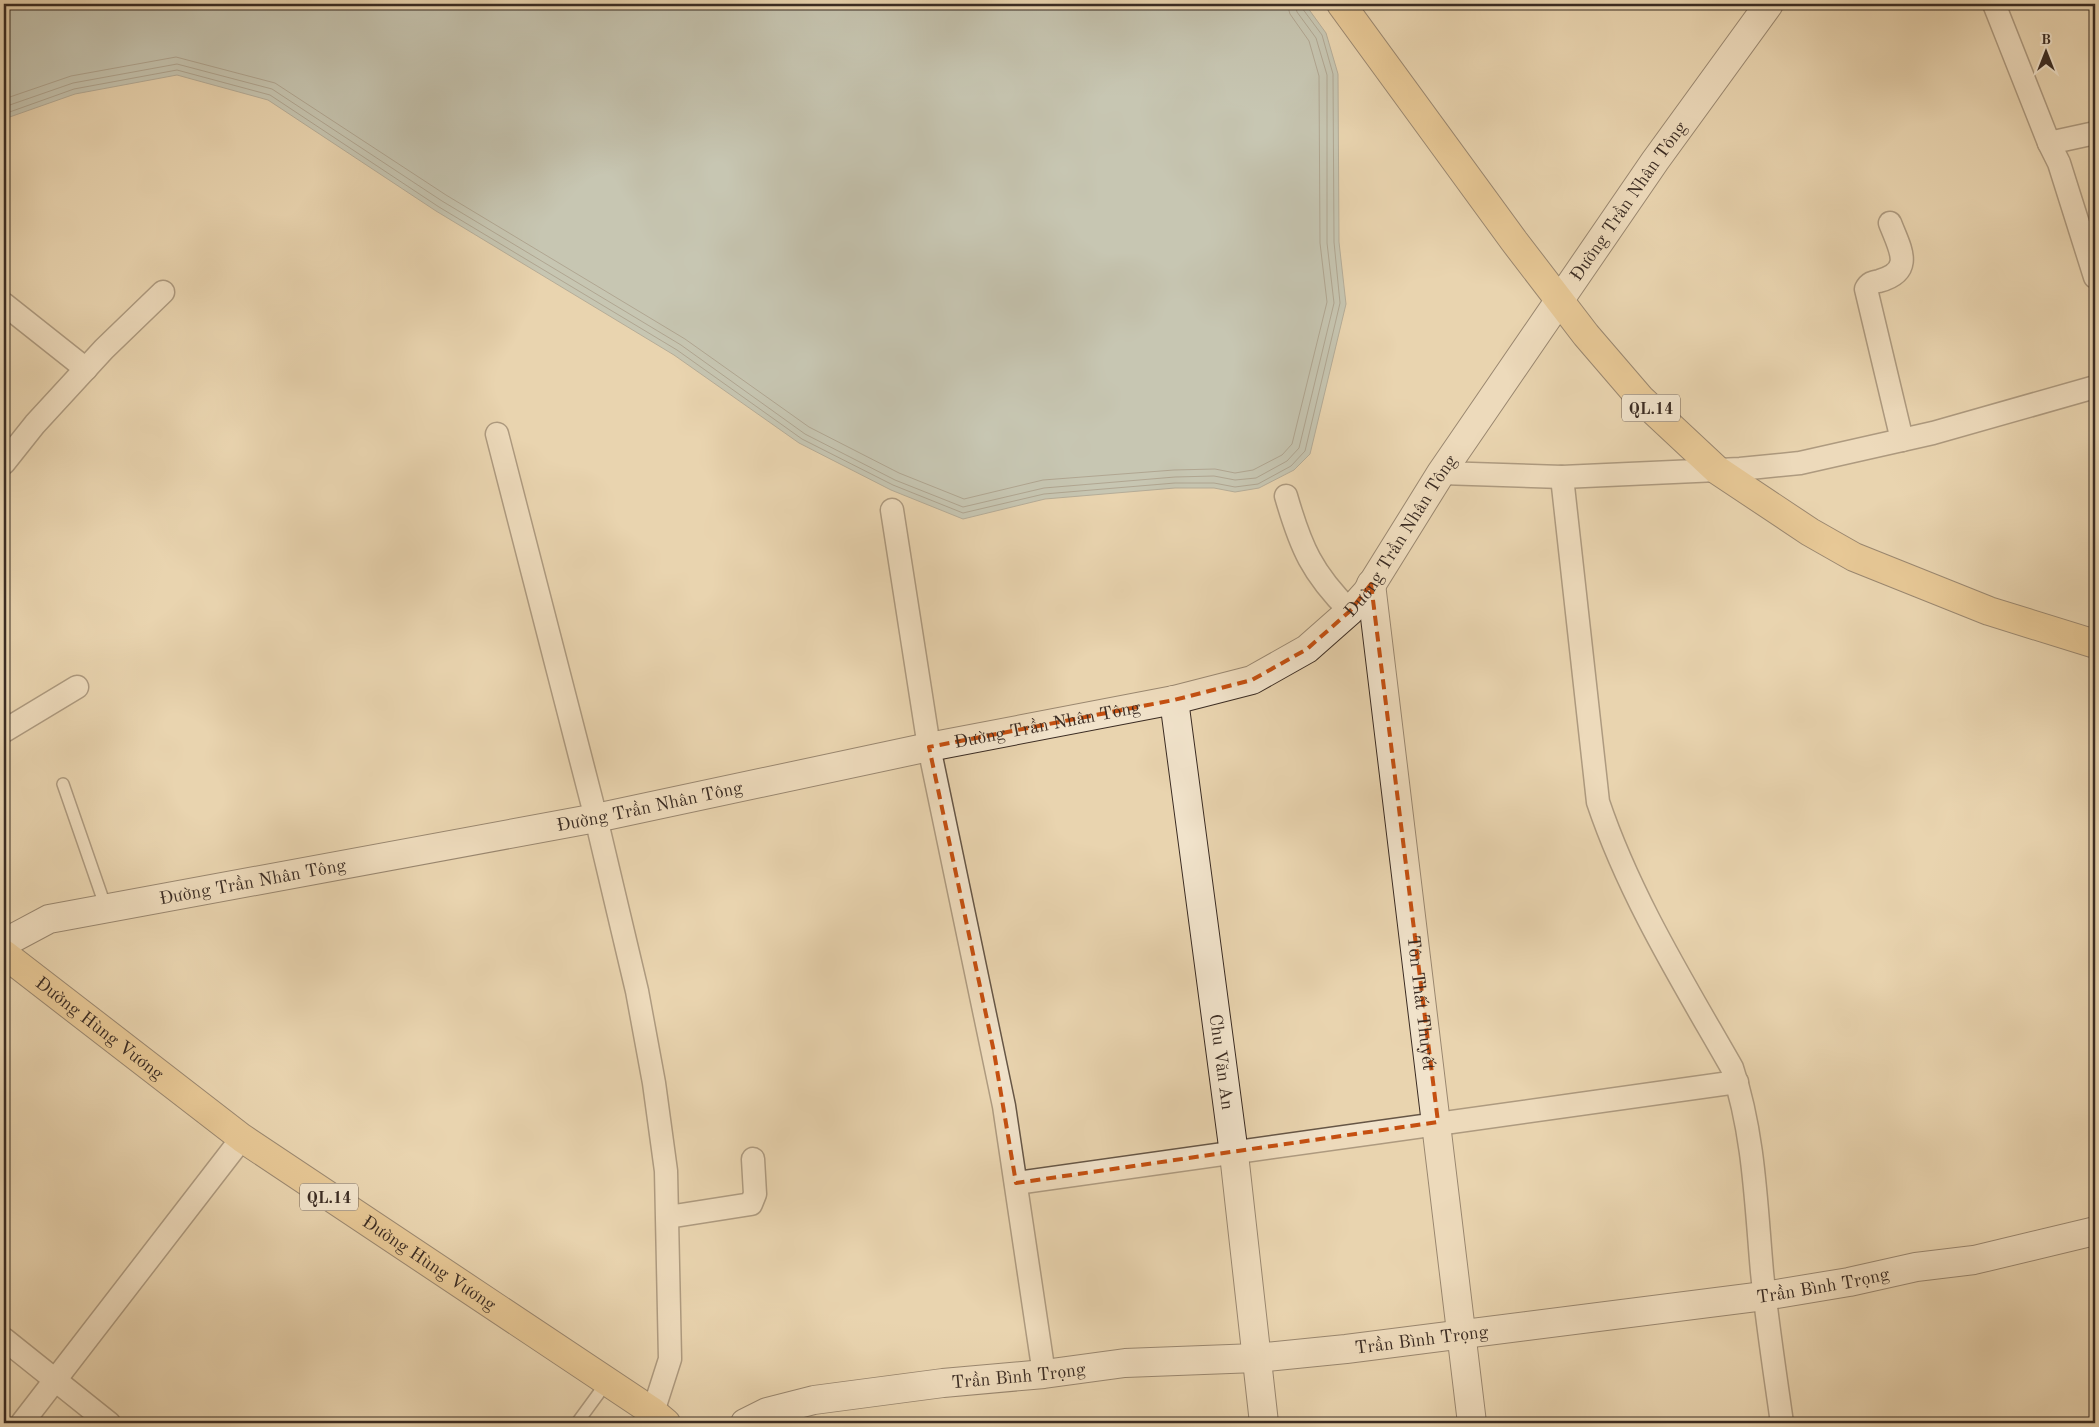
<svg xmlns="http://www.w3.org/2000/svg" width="2099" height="1427" font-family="'Old Standard TT',serif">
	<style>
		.water { fill: #9db5b7; stroke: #767e7c }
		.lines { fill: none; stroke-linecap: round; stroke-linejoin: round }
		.shore { stroke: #6c706d; stroke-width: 1 }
		.lane-casing { stroke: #665646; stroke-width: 14 }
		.street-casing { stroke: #665646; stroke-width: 25 }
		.secondary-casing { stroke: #3b2c23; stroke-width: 30 }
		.primary-casing { stroke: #3b2c23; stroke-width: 30 }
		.highway-casing { stroke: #3b2c23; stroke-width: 30 }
		.lane { stroke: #f1e3cb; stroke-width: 11 }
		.street { stroke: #f1e3cb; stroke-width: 22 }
		.secondary { stroke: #f1e3cb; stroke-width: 28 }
		.primary { stroke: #e4ba78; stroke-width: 28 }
		.highway { stroke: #e4ba78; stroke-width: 28 }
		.marked { fill: none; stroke: #c55011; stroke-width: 4; stroke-dasharray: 10 6; stroke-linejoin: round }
		.labels { text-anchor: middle; stroke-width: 5; stroke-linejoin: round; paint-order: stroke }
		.shield { fill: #f1e3cb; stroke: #726355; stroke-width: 1 }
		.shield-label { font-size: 16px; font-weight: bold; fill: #3b2c23 }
		.street-label { font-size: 18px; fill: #3b2c23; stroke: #f1e3cb }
	</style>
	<rect width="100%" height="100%" fill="#e9d4af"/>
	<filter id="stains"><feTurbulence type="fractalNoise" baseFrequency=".004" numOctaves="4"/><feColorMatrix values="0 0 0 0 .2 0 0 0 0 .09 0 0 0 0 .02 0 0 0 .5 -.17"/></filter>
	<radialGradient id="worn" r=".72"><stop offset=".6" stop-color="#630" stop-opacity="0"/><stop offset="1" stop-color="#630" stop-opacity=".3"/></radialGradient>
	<path class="water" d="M4,4H1305L1326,33L1338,74L1339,242L1346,304L1310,454L1294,470L1259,488L1235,492L1214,488H1175L1045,499L963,519L891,490L799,443L674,355L436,211L268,100L177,75L75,94L4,119Z"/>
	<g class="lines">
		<g class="shore">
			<path d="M4,99L71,76L176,57L275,83L446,195L685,339L809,427L899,473L964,499L1043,480L1174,470L1215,469L1235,473L1253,470L1282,455L1292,444L1327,302L1320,243L1319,76L1309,41L1290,14L1287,4"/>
			<path d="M4,107L73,83L177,64L272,89L442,201L681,345L805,434L895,480L963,507L1044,488L1175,477L1214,476L1235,480L1256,478L1287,461L1299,448L1334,303L1327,243V75L1316,38L1297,12L1295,4"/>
			<path d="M4,114L74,89L177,70L270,95L439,207L677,350L802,439L893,485L963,513L1044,494L1175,483H1214L1235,487L1258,484L1291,466L1305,451L1340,303L1334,242L1333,74L1322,35L1302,8L1301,4"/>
		</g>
		<g class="lane-casing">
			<g id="lane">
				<path d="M63,784L106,908"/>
				<path d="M577,1423L607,1382"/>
			</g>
		</g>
		<g class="street-casing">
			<g id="street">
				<path d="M1994,4L2049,143L2059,163L2095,277"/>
				<path d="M2049,143L2095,133"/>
				<path d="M1890,223C1900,249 1915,271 1879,281C1873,282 1869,283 1866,289L1902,440"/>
				<path d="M4,304L86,369"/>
				<path d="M497,434L596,818L637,991L654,1083L666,1171L670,1359L653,1412"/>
				<path d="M4,463L35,424L104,349L163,292"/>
				<path d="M1441,473L1562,477L1740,469L1800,463L1933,433L2095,387"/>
				<path d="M1562,477L1598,802C1630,897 1683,982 1732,1068C1754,1133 1756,1204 1762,1272C1767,1322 1775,1373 1782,1423"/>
				<path d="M1286,496C1301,548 1312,573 1350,611"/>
				<path d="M892,510L929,747L1004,1106L1044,1374"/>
				<path d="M4,731L77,687"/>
				<path d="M1016,1183C1257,1151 1496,1114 1737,1082"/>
				<path d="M668,1217L751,1204L755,1194L753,1159"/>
				<path d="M4,1339L109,1423"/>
				<path d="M22,1423L242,1138"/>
			</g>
		</g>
		<g class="secondary-casing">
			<g id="secondary">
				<path id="s1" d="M1371,584L1472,1423"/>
				<path id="s2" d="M1174,700L1234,1154L1264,1423"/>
				<path id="s3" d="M4,943L49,919L596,818L929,747L1174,700L1252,680L1307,649L1350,611L1367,592L1441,473L1655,161L1769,4"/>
				<path id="s4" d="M745,1423L767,1412L814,1400L943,1383L1044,1374L1125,1363L1256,1358L1346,1349L1764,1296L1849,1282L1916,1267L1974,1260L2095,1231"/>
			</g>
		</g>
		<g class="primary-casing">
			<g id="primary">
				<path id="s5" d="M4,954L242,1138L653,1412L666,1423"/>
			</g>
		</g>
		<g class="highway-casing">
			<path id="highway" d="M1341,4L1514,241L1586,335L1641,399L1717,470L1810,532L1854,557L1989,611L2095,644"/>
		</g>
		<use href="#lane" class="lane"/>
		<use href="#street" class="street"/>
		<use href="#secondary" class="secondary"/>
		<use href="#primary" class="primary"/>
		<use href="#highway" class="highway"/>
	</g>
	<path d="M0 0H2099V1427H0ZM1371,584L1438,1122L1016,1183L994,1052L929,747L1174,700L1252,680L1307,649L1350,611Z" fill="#e9d4af" fill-opacity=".55" fill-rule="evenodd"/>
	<path class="marked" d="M1371,584L1438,1122L1016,1183L994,1052L929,747L1174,700L1252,680L1307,649L1350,611Z"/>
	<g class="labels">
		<g class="shield">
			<rect x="1622" y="394.5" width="58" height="27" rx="4"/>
			<rect x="300" y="1183.5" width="58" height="27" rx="4"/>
		</g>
		<g class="shield-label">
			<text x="1651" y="414">QL.14</text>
			<text x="329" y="1203">QL.14</text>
		</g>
		<g class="street-label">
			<text dy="6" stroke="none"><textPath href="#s3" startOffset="1894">Đường Trần Nhân Tông</textPath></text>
			<text dy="6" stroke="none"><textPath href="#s3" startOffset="1489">Đường Trần Nhân Tông</textPath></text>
			<text dy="6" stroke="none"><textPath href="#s3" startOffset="1068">Đường Trần Nhân Tông</textPath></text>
			<text dy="6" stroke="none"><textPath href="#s3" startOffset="662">Đường Trần Nhân Tông</textPath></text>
			<text dy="6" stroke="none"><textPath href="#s3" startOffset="258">Đường Trần Nhân Tông</textPath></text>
			<text dy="6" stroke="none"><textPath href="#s1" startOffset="422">Tôn Thất Thuyết</textPath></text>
			<text dy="6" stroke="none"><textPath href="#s5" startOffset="121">Đường Hùng Vương</textPath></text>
			<text dy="6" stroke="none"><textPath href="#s2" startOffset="365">Chu Văn An</textPath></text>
			<text dy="6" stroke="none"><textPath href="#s5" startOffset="526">Đường Hùng Vương</textPath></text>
			<text dy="6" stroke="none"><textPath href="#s4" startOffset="1089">Trần Bình Trọng</textPath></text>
			<text dy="6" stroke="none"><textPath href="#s4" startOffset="684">Trần Bình Trọng</textPath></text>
			<text dy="6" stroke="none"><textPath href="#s4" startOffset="279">Trần Bình Trọng</textPath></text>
		</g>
	</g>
	<rect width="2099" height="1427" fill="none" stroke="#e9d4af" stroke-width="20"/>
	<rect x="5" y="5" width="2089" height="1417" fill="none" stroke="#3b2c23" stroke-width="2.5"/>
	<rect x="10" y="10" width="2079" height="1407" fill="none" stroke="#3b2c23"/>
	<g transform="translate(2046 52)" stroke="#f1e3cb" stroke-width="4" paint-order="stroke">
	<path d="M0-4L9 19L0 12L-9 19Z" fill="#3b2c23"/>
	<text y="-8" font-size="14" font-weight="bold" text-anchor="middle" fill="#3b2c23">B</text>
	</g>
	<rect width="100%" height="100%" filter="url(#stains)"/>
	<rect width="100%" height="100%" fill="url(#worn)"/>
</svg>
